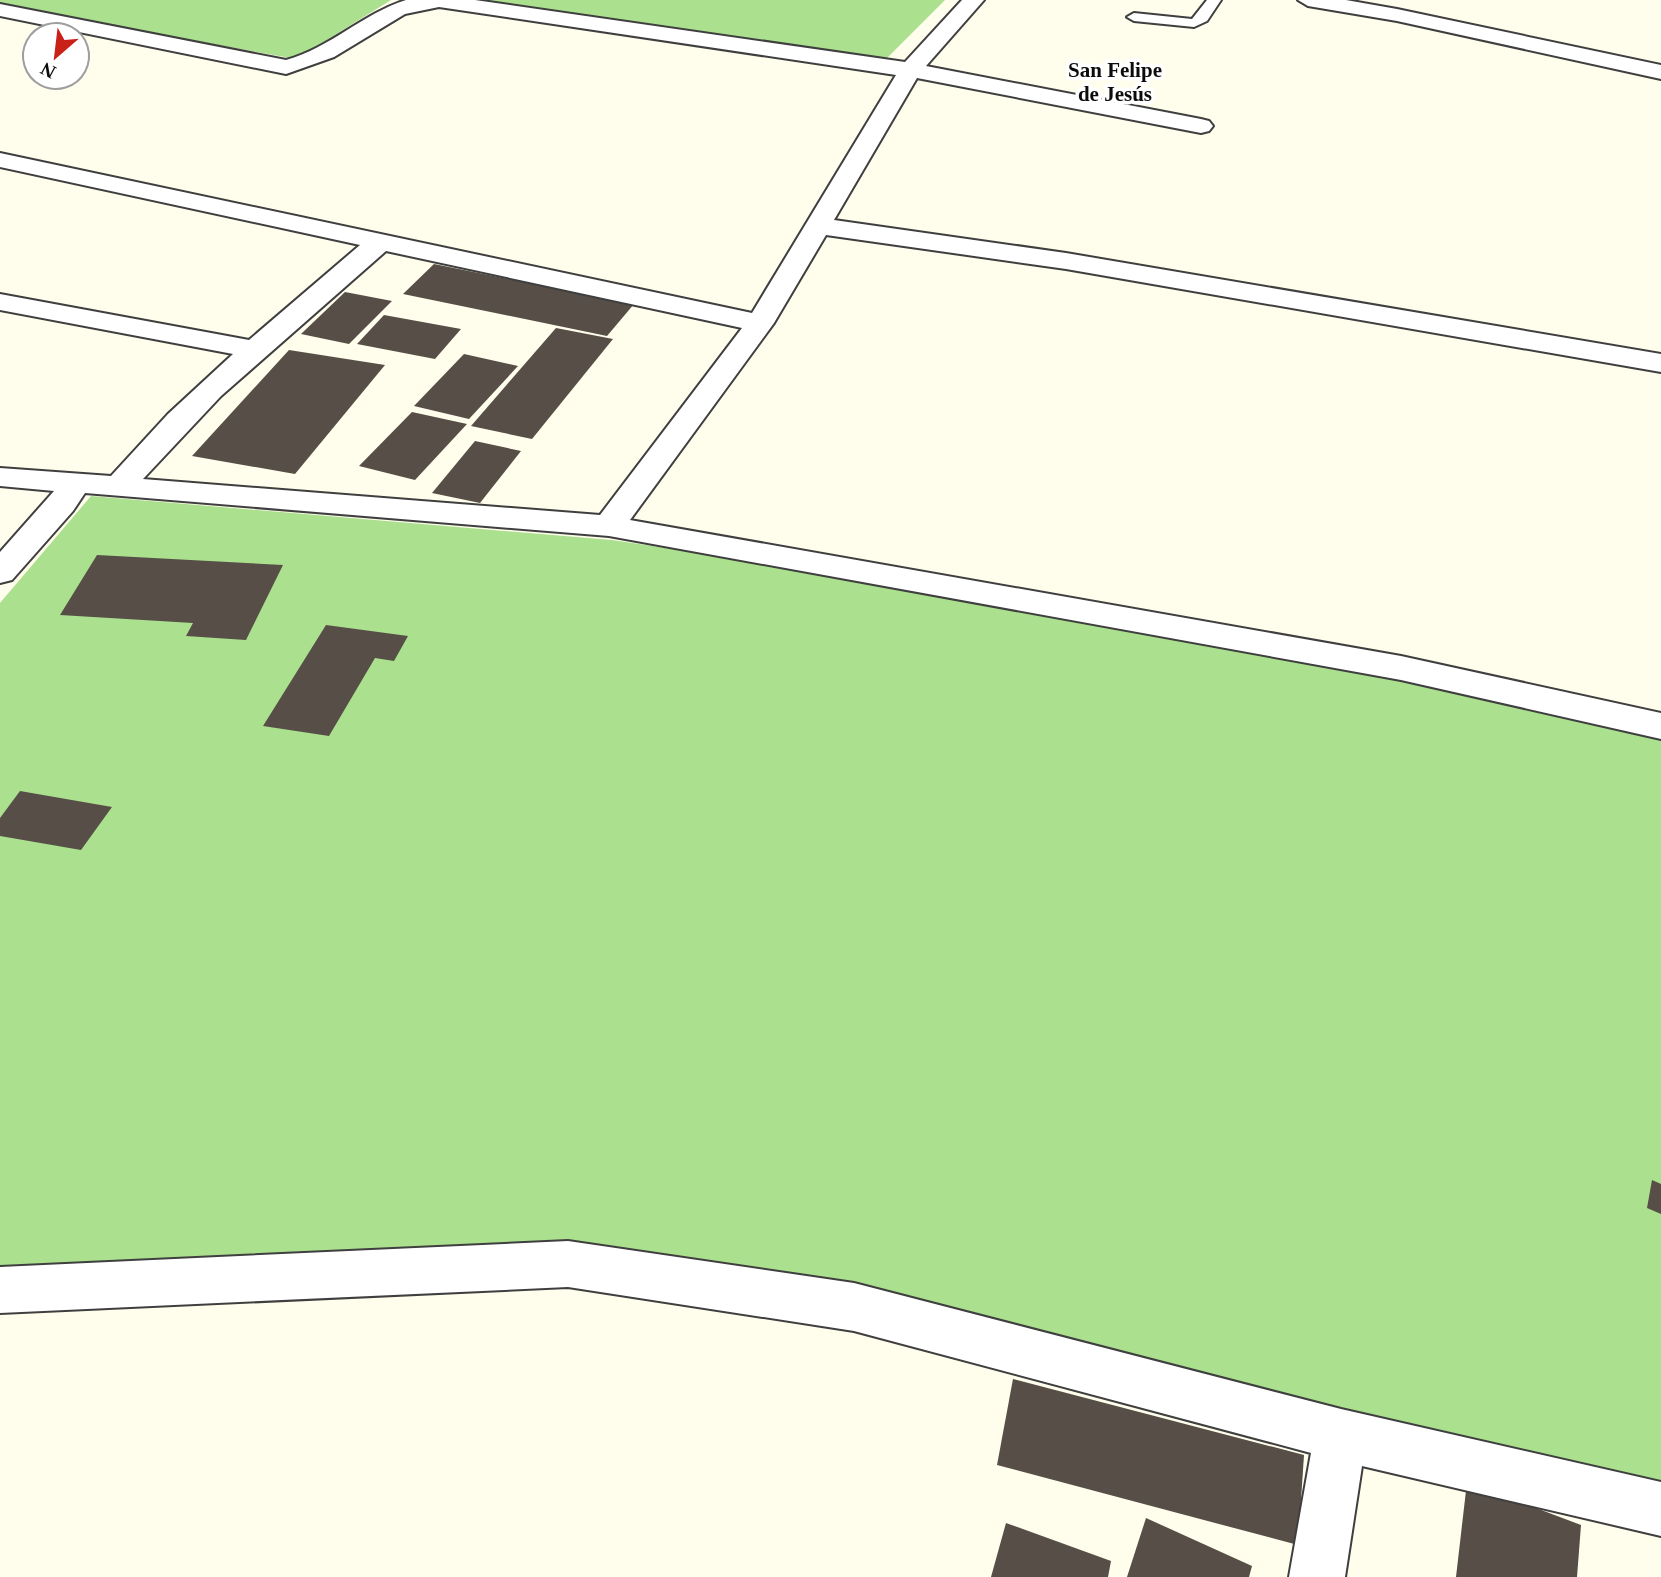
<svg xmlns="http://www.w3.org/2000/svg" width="1661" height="1577" font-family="'Times New Roman',serif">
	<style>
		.forest { fill: #abe08f }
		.building { fill: #564e47 }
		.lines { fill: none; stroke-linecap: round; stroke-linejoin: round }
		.lane-casing { stroke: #3f3f3f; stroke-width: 4 }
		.street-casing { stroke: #3f3f3f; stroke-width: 4 }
		.lane { fill: #fff; fill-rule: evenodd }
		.street { fill: #fff; fill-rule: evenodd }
		.labels { text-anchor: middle; stroke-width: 7; stroke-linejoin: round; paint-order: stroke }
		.far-quarter-label { font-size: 21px; font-weight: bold; fill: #0c0c0c; stroke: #fff }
	</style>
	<rect width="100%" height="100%" fill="#fffdeb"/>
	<g class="forest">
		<path d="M0,0H391L296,59L0,6Z"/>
		<path d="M446,0H945L883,62Z"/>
		<path d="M91,496L612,540L799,568L1275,651L1661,728V1503L565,1254L0,1280V603Z"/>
	</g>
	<g class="building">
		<path d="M434,264L634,304L607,336L403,294Z"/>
		<path d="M345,292L392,301L349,344L301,334Z"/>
		<path d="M384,315L461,329L435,359L357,344Z"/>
		<path d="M556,328L613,339L532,439L471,426Z"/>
		<path d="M289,350L385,365L295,474L192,456Z"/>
		<path d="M464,354L518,366L469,419L414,406Z"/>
		<path d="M412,412L467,424L415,480L359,466Z"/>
		<path d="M475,441L521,451L480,503L432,493Z"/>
		<path d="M97,555L283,565L246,640L186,636L193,623L60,615Z"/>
		<path d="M326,625L408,636L394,661L375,658L329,736L263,726Z"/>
		<path d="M20,791L112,807L81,850L0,836V818Z"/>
		<path d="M1652,1180L1661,1184V1214L1647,1208Z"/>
		<path d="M1013,1379L1304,1455L1298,1545L997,1465Z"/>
		<path d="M1467,1482L1581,1525L1577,1577H1456Z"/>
		<path d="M1146,1518L1252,1566L1249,1577H1127Z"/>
		<path d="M1006,1523L1111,1561L1108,1577H991Z"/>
	</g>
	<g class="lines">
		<g class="lane-casing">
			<path id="lane" d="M1207,0H1221L1207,21L1194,27L1134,21L1127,17L1134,13L1192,19Z"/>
		</g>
		<g class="street-casing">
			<g id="street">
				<path d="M406,0H475L905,62L962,0H984L926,66L1201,119L1209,121L1213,126L1209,131L1201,133L917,78L834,220L1066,253L1661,354V372L1066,269L826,235L774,323L630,520L1401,656L1661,713V739L1401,680L609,536L85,493L73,511L12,580L0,583V552L54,491L0,486V468L111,476L168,414L233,354L0,310V294L249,340L360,245L0,167V153L752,313L896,75L439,7L405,14L334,57L286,74L0,16V4L286,60C330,48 362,14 406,0ZM386,251L742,328L600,515L143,479L221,396Z"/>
				<path d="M1298,0H1346L1397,9L1661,65V79L1397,21L1308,6Z"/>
				<path d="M568,1241L854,1283L1341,1409L1661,1482V1536L1362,1466L1345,1577H1289L1311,1453L854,1331L568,1287L0,1313V1267Z"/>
			</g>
		</g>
		<use href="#lane" class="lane"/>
		<use href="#street" class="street"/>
	</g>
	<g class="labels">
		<g class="far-quarter-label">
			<text x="1115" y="77">San Felipe<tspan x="1115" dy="24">de Jesús</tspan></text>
		</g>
	</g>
	<g transform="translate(56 56) rotate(208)"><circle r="33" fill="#ffffff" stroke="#9e9e9e" stroke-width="2"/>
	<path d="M0-5L12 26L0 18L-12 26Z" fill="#c92117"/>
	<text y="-10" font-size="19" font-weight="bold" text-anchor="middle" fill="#0c0c0c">N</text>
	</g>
</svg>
